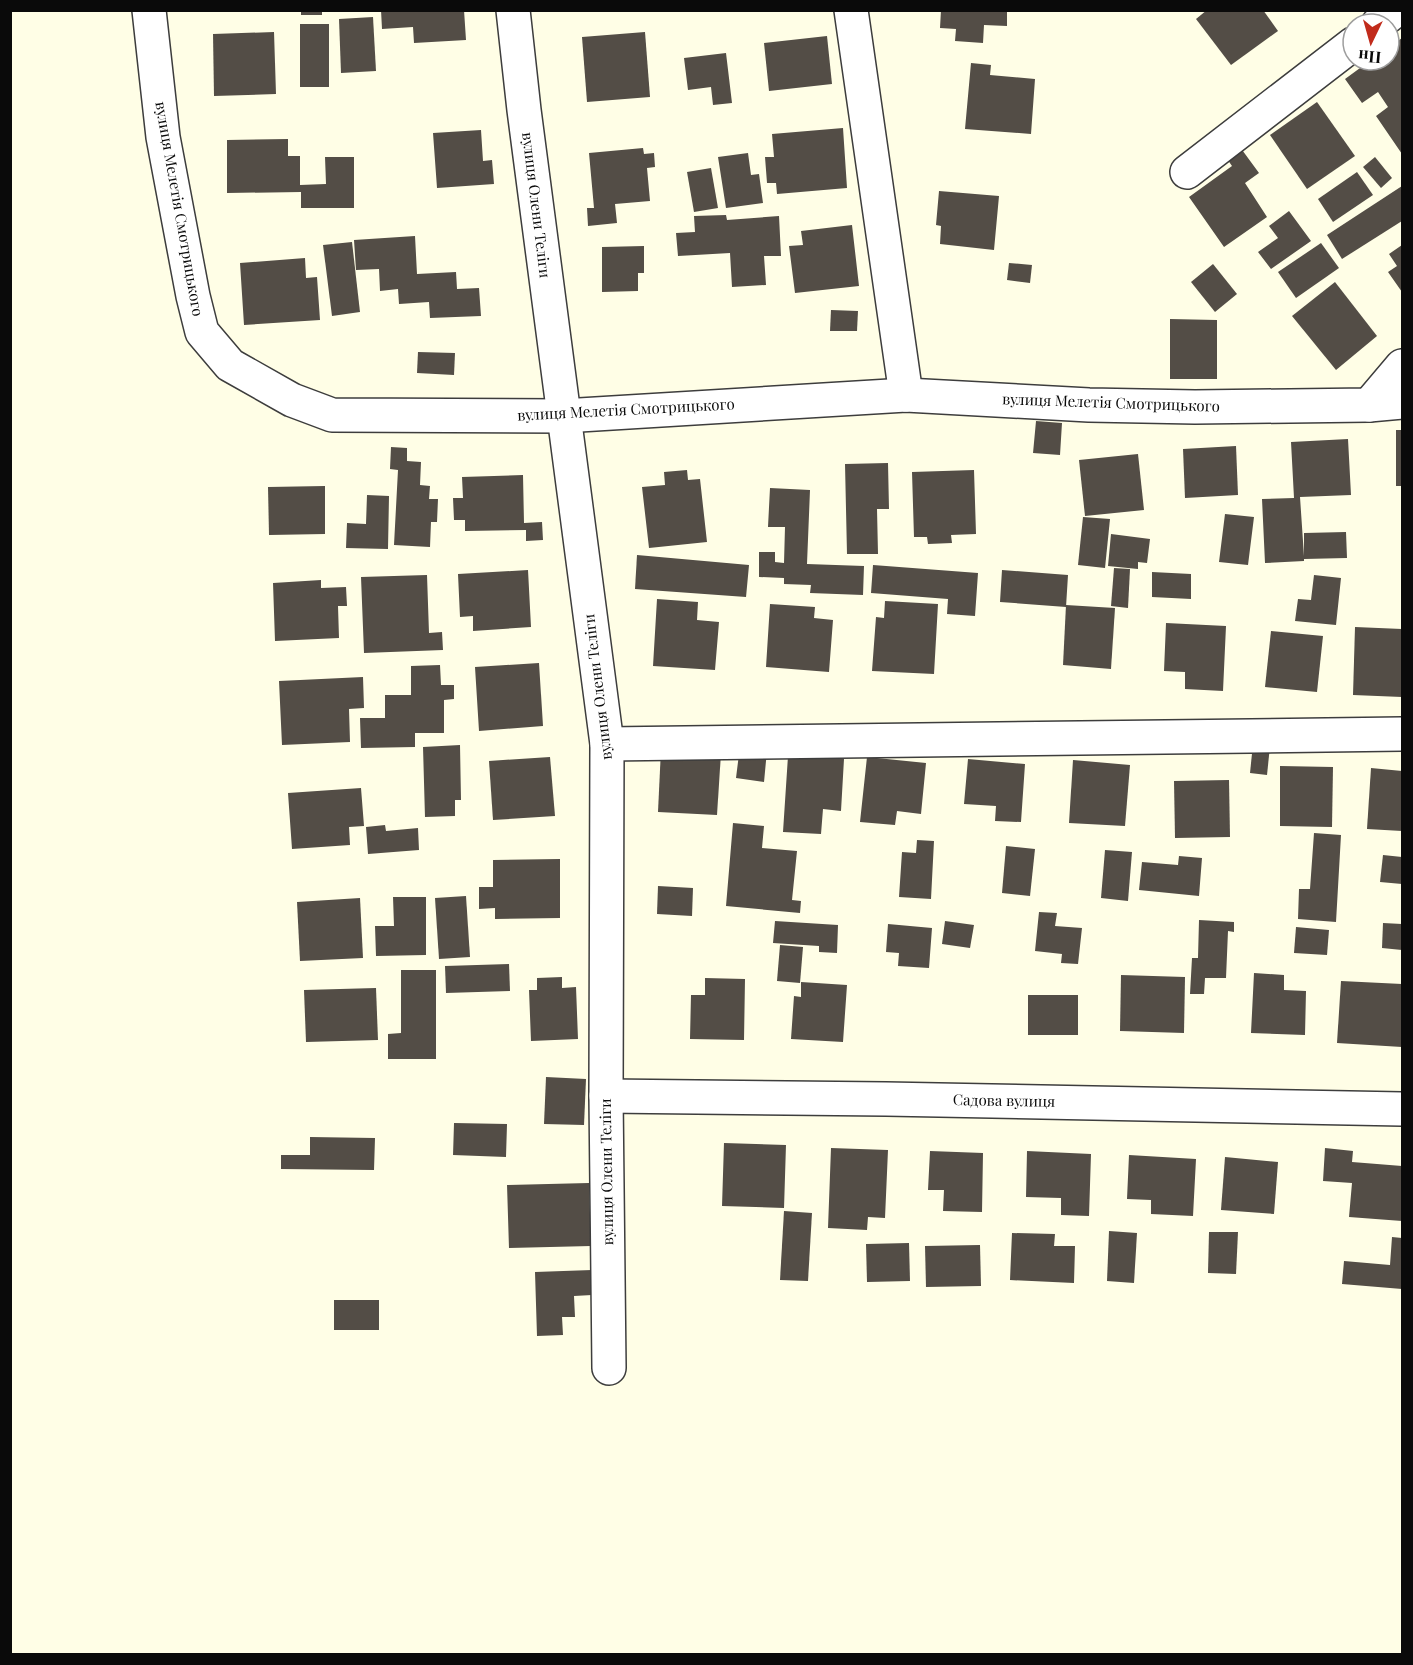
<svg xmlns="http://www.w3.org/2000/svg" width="1413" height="1665" font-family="'Playfair Display',serif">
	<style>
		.building { fill: #534d46 }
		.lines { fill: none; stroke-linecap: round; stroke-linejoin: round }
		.minor-casing { stroke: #3d3d3d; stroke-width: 36 }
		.minor { stroke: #fff; stroke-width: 33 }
		.labels { text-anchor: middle; stroke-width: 6; stroke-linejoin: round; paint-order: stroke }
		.street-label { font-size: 15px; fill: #0a0a0a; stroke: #fff }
	</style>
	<rect width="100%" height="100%" fill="#fffee6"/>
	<g class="building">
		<rect x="301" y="10" width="21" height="5"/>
		<path d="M381,10H464L466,40L414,43L413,27L382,29Z"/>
		<path d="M941,10H1007V26L984,25L983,43L955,41L956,29L940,28Z"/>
		<path d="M1207,10H1263L1278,31L1231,65L1196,19Z"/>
		<path d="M373,17L376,71L341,73L339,19Z"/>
		<rect x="300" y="24" width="29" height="63"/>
		<path d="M274,32L276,94L214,96L213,34Z"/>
		<path d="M645,32L650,97L587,102L582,37Z"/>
		<path d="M827,36L832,84L769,91L764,43Z"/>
		<path d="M1402,38V154L1376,116L1388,107L1378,92L1362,103L1345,79L1371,60H1389V47Z"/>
		<path d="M726,53L732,103L713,105L711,87L688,90L684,58Z"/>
		<path d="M971,63L991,65L990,75L1035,79L1031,134L965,129Z"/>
		<path d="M1317,102L1355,156L1307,189L1270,135Z"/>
		<path d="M843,128L847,188L777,194L776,183H767L765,157H774L772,134Z"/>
		<path d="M481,130L483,161L492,160L494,184L437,188L433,133Z"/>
		<path d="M288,139V156H300V185L326,184L325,157H354V208H301V192L227,193V140Z"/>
		<path d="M1237,143L1259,173L1245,183L1267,217L1224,247L1189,197L1232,166L1223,153Z"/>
		<path d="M643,148L644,154L654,153L655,167L647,168L650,201L615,204L617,223L588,226L587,208H594L589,153Z"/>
		<path d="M748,153L751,175L759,174L763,203L726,208L718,157Z"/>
		<path d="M1375,157L1392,178L1381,188L1363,167Z"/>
		<path d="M711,168L718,208L694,212L687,172Z"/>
		<path d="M1357,172L1373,195L1333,222L1318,199Z"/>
		<path d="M1402,186V221L1342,259L1327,235Z"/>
		<path d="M939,191L999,196L994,250L940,244L941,226L936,225Z"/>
		<path d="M1289,211L1311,241L1271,269L1258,252L1278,238L1269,226Z"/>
		<path d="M726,215L727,220L779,216L781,256H764L766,285L732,287L730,253L678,256L676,233L695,232L694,216Z"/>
		<path d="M852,225L859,286L795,293L789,246L803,245L801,231Z"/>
		<path d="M415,236L417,274L456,272L457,289L479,288L481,316L430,318L429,302L399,304L398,289L380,291L379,269L356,270L354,240Z"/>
		<path d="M352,242L360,312L332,316L323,245Z"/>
		<path d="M1321,243L1339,268L1296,298L1278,272Z"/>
		<path d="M1402,245V292L1388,272L1397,266L1389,254Z"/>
		<path d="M644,246V273H638V291L602,292V247Z"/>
		<path d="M305,258L306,278L317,277L320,320L244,325L240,263Z"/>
		<path d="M1009,263L1032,265L1030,283L1007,280Z"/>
		<path d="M1213,264L1237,294L1215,312L1191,282Z"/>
		<path d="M1335,282L1377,336L1336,370L1292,316Z"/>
		<path d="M831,310L858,311L857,331H830Z"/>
		<path d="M1170,319L1217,320V379H1170Z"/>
		<path d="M418,352L455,353L454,375L417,373Z"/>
		<path d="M1036,421L1062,423L1060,455L1033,453Z"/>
		<rect x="1396" y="430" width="6" height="56"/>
		<path d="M1348,439L1351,495L1300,497L1304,556V533L1346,532L1347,558L1304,559V561L1265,563L1262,499L1294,498L1291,442Z"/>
		<path d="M1236,446L1238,495L1185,498L1183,449Z"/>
		<path d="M391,447L407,448V461L421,462L420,485L430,486L429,499H438L437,522H431L430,547L394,545L398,470L390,469Z"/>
		<path d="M1138,454L1144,510L1085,516L1079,460Z"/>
		<path d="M888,463L889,509H877L878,554H847L845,464Z"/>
		<path d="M687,470L688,480L700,479L707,542L649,548L642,487L665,485L664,472Z"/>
		<path d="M974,470L976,534L951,535L952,543L928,544L927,537H914L912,472Z"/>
		<path d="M523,475L524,523L542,522L543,540L526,541V530L465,531V520H454L453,498H463L462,477Z"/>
		<path d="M325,486V534L269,535L268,487Z"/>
		<path d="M770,488L810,490L807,564L864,566L863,595L810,593L811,585L784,584V578L759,577V552H775V562L784,563L785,527H768Z"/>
		<path d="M367,495L389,496L388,549L346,548L347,523L366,524Z"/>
		<path d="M1225,514L1254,517L1248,565L1219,562Z"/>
		<path d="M1083,517L1110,519L1105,568L1078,565Z"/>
		<path d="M1111,534L1150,539L1147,563L1138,562V569L1108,566Z"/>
		<path d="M637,555L749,565L746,597L635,589Z"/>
		<path d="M873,565L978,573L975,616L947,614L948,599L871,593Z"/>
		<path d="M1114,568L1130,569L1128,608L1111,606Z"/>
		<path d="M528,570L531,627L473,631V616L460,617L458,574Z"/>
		<path d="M1002,570L1068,575L1066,607L1000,602Z"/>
		<path d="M1152,572L1191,574V599L1152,597Z"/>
		<path d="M427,575L429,633L442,632L443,650L364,653L361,577Z"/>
		<path d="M1314,575L1341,578L1336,625L1295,621L1298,599L1311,600Z"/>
		<path d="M321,580V588L346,587L347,606H338L339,638L275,641L273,583Z"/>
		<path d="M657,599L698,602L697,620L719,622L715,670L653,666Z"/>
		<path d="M885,601L938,604L934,674L872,671L876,617L884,618Z"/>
		<path d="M770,604L815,607L814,618L833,620L829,672L766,667Z"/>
		<path d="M1066,605L1115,608L1111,669L1063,665Z"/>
		<path d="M1166,623L1226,626L1223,691L1185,689V672L1164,671Z"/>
		<path d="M1355,627L1402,629V697L1353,695Z"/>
		<path d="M1271,631L1323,636L1317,692L1265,687Z"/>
		<path d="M539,663L543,726L479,731L475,667Z"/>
		<path d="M440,665L441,685H454V699L444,700V733H415V747L361,748L360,718H385V695H411V666Z"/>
		<path d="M363,677L364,708L349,709L350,742L282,745L279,681Z"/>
		<path d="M1253,744L1270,746L1267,775L1250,773Z"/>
		<path d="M460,745L461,800H455V816L425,817L423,747Z"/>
		<path d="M740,746L767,750L764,782L736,778Z"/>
		<path d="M661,749L721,753L717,815L658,812Z"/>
		<path d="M788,756L844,759L841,811L823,809L821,834L783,832Z"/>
		<path d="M550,757L555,816L493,820L489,761Z"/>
		<path d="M867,757L926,763L921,814L897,811L895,825L860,822Z"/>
		<path d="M968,759L1025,764L1021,822L995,821L996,806L964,804Z"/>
		<path d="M1073,760L1130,765L1125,826L1069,823Z"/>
		<path d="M1280,766L1333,767L1332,827L1280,826Z"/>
		<path d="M1371,768L1402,771V831L1367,829Z"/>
		<path d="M1229,780L1230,837L1175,838L1174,781Z"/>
		<path d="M361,788L364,826L349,827L350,845L292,849L288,793Z"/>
		<path d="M733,823L764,826L762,848L797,851L792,900L801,901L800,913L726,906Z"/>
		<path d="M385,825L386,831L418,828L419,850L368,854L366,827Z"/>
		<path d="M1314,833L1341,835L1336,922L1298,919L1299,889H1310Z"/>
		<path d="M917,840L934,841L931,899L899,897L902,852L916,853Z"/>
		<path d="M1006,846L1035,849L1030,896L1002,893Z"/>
		<path d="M1105,850L1132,852L1128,901L1101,898Z"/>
		<path d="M1383,855L1402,857V884L1380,882Z"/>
		<path d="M1179,856L1202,858L1199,896L1139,890L1142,862L1178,865Z"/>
		<path d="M560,859V918L495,919V908L479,909V887H493V860Z"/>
		<path d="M658,886L693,888L692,916L657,914Z"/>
		<path d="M466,896L470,957L439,959L435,898Z"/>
		<path d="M393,897H426V955L376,956L375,926H394Z"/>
		<path d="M360,898L363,958L300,961L297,902Z"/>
		<path d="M1039,912L1057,913L1055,926L1082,928L1078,964L1061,963L1062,954L1035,951Z"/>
		<path d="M1199,920L1234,922V932L1228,931L1226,978H1205L1204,994H1190L1192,958H1198Z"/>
		<path d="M775,921L838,925L837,953L819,952V946L773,943Z"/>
		<path d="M945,921L974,925L970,948L942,944Z"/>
		<path d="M1383,923L1402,924V950L1382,948Z"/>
		<path d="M888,924L932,928L929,968L898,966L899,953L886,952Z"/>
		<path d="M1296,927L1329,930L1327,955L1294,953Z"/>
		<path d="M780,945L803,947L800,983L777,981Z"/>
		<path d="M509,964L510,991L446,993L445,966Z"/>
		<path d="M401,970H436V1059H388V1034L401,1033Z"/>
		<path d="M1254,973L1284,975V990L1306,991L1305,1035L1251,1033Z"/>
		<path d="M1121,975L1185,977L1184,1033L1120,1031Z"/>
		<path d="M562,977V988L576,987L578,1039L531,1041L529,990H537V978Z"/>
		<path d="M705,978L745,979L744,1040L690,1039L691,995H705Z"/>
		<path d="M1341,981L1402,984V1047L1337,1043Z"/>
		<path d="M801,982L847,985L843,1042L791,1039L794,996L801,997Z"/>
		<path d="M376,988L378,1040L306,1042L304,990Z"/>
		<rect x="1028" y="995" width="50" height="40"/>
		<path d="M546,1077L586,1079L584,1125L544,1124Z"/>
		<path d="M454,1123L507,1124L506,1157L453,1155Z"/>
		<path d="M310,1137L375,1138L374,1170L281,1169V1155H310Z"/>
		<path d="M724,1143L786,1145L784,1208L722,1206Z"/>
		<path d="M831,1148L888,1150L885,1218L868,1217L867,1230L828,1228Z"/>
		<path d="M1325,1148L1353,1151L1352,1162L1402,1166V1221L1349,1217L1352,1183L1323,1181Z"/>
		<path d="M930,1151L983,1153L982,1212L943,1211L944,1190H928Z"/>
		<path d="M1027,1151L1091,1154L1089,1216L1061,1215V1198L1026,1197Z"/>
		<path d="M1129,1155L1196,1159L1193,1216L1151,1214V1200L1127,1199Z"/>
		<path d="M1225,1157L1278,1162L1274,1214L1221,1210Z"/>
		<path d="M589,1183L591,1246L509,1248L507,1185Z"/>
		<path d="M784,1211L812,1213L808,1281L780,1280Z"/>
		<path d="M1109,1231L1137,1233L1134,1283L1107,1281Z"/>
		<path d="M1209,1232H1238L1236,1274L1208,1273Z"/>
		<path d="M1012,1233L1055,1234L1054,1246H1075L1074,1283L1010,1280Z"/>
		<path d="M1392,1237L1402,1238V1289L1342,1284L1344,1261L1390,1265Z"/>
		<path d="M909,1243L910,1281L867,1282L866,1244Z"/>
		<path d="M980,1245L981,1286L926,1287L925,1246Z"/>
		<path d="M592,1270V1295L574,1296L575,1317H562L563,1335L537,1336L535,1272Z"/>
		<rect x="334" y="1300" width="45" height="30"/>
	</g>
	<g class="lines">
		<g class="minor-casing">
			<g id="minor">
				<path d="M149,10L163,137L193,296L202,332L230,365L292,400L332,415L563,416L906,395L1089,405L1195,407L1369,405L1402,402"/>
				<path d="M513,10L524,110L607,744L606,1096L609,1368"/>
				<path d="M851,10L906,395"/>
				<path d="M1378,24L1396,10"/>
				<path d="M1187,172L1353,44"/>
				<path d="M1369,405L1402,366"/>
				<path d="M607,744L1402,734"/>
				<path d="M606,1096L886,1099L1402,1109"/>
			</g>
		</g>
		<use href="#minor" class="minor"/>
	</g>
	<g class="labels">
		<g class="street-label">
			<text transform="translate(536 205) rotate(83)" y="5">вулиця Олени Теліги</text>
			<text transform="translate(179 209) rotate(80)" y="5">вулиця Мелетія Смотрицького</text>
			<text transform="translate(1111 403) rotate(2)" y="5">вулиця Мелетія Смотрицького</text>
			<text transform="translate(626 410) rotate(-3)" y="5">вулиця Мелетія Смотрицького</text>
			<text transform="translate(598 687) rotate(-97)" y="5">вулиця Олени Теліги</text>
			<text transform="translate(1004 1101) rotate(1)" y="5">Садова вулиця</text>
			<text transform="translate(607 1172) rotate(-91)" y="5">вулиця Олени Теліги</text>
		</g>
	</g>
	<rect width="1413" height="1665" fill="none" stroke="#0a0a0a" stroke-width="24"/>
	<g transform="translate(1371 42) rotate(185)"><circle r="28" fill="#ffffff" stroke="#9d9d9d" stroke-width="1.5"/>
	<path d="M0-4.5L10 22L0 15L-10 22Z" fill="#c12b1b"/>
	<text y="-9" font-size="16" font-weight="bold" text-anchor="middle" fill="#0a0a0a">Пн</text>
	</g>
</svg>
